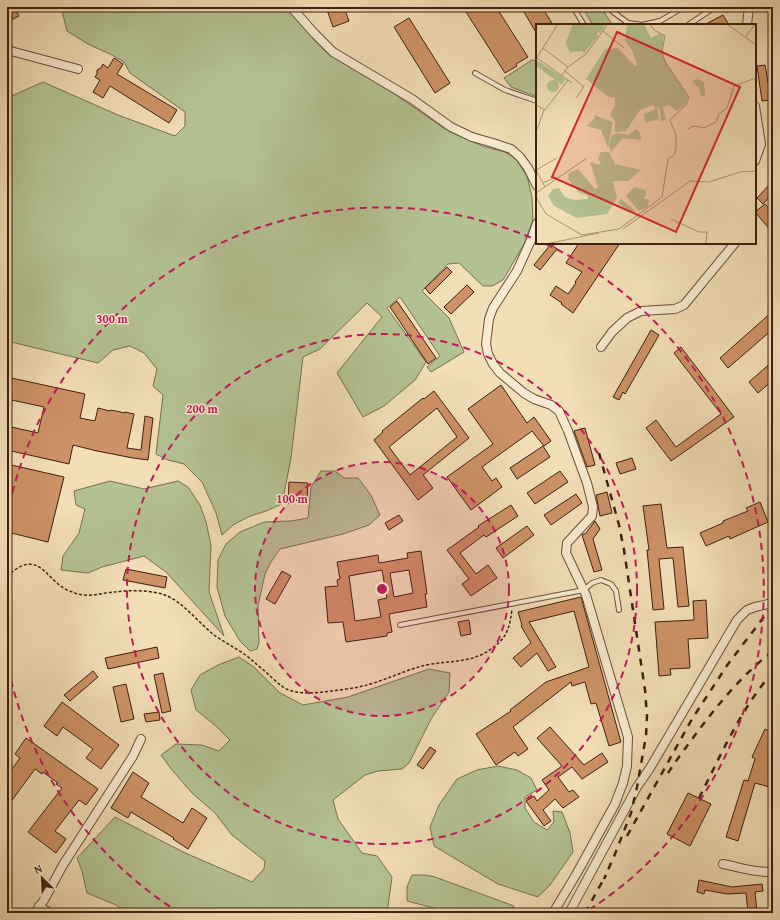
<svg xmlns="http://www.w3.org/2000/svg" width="780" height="920" font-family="'Gentium Book Plus',serif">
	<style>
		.green { fill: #b4c293; stroke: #787052 }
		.building { fill: #cd9265; stroke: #3d1f11; fill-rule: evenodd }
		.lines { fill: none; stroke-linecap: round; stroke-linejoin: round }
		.lane-casing { stroke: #6a4f3a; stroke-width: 6 }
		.street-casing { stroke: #6a4f3a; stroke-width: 10 }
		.path { stroke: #3d1f11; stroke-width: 1.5; stroke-dasharray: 3 2; stroke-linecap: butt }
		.lane { stroke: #f7ead0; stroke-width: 4 }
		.street { stroke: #f7ead0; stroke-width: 8 }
		.rail { stroke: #3d1f11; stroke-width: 2.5; stroke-dasharray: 7 7; stroke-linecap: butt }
		.ring { fill: none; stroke: #c2185b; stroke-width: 2; stroke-dasharray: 7 5 }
		.inset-road { fill: none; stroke: #aa9275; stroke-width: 1 }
		.view { fill: #d62828; fill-opacity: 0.15; stroke: #d62828; stroke-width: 2 }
		.inset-edge { fill: none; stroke: #3d1f11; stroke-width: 2 }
		.centre { fill: #c2185b; stroke: #f7ead0; stroke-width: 2 }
		.ring-label { font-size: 12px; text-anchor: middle; font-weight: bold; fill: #c2185b; stroke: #f7ead0; stroke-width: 3; stroke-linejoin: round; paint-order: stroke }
	</style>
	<rect width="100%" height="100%" fill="#f2deb7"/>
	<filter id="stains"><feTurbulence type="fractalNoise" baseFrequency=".005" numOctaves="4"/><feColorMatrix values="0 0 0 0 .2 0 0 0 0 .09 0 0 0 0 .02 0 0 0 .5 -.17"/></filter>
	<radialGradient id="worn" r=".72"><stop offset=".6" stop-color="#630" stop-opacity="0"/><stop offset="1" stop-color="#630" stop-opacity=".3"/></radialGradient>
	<g class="green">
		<path d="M61,7H287L295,18L325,51L393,93L445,129L482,146L505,152L516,159L527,176L532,197L533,220L524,244L503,280L492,286H483L459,263L448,264L422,291L449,318L464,352L431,372L427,367L440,356L400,297L387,308L426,362L415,380L384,406L363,417L337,373L382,317L367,303L320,349L303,357L291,458L282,504L266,511L248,517L233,525L222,535L216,513L202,482L184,464L168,460L156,454L163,395L153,386L157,369L144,353L130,346L113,350L98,363L7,341V98L43,82L118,115L175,136L185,126V112L130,73L124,62L112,55L88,44L67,31Z"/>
		<path d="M582,7H601L611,23L614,25H593Z"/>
		<path d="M532,60L537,61V97L511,87L504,78Z"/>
		<path d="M321,471H335L344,478H358L371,495L380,515L369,525L343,534L280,549L271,562L265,574L258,606L259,643L257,649L250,651L240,641L225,616L217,587L218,560L226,544L240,532L264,522L291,521L308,518L311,487Z"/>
		<path d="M110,481L144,489L178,481L188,487L200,505L206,522L211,545L209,592L224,636L166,572L144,556L102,567L88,573L61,570L63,556L79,533L85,509L76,505L74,491Z"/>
		<path d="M239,657L254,667L280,693L303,705L348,697L429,669L450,673L449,692L431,719L409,763L402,769L378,771L365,775L333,800L338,819L362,853L377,856L392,877L387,913H129L116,905L87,893L82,871L77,858L115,817L183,852L252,882L264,869L265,861L232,835L215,813L192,793L172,770L161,755L176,744L202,745L219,751L230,740L216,726L196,710L191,690L200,675L218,665Z"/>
		<path d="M498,766L517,770L531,778L537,790L525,797V808L534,822L547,830L554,822L553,811L562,812L570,833L573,852L550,885L538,897L498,884L434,846L430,827L439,805L457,779L477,770Z"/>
		<path d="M412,875H426L435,877L514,906L513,913H453L407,901V887Z"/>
	</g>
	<g class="building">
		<path d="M7,7H14L19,16L7,22Z"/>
		<path d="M326,7H344L349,21L333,27Z"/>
		<path d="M475,7H496L528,57L516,64L517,66L505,73L466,12Z"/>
		<path d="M521,7H542L553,25H537V34Z"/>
		<path d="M723,15L729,25H704Z"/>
		<path d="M409,18L450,83L435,93L394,27Z"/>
		<path d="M114,58L123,64L117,74L177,110L169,123L110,86L103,98L93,92L100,80L95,77L97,74V70L101,68L103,64L108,68Z"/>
		<path d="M765,65L771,100L762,101L757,66Z"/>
		<path d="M773,181V193L763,204L757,198Z"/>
		<path d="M765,204L773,213V233L755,212Z"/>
		<path d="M579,243H620L573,313L561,304L562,303L550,295L556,286L568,294L576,283L575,282L582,272L566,263Z"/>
		<path d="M551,244L557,249L540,270L534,265Z"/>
		<path d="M447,267L452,272L430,294L425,288Z"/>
		<path d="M467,285L474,292L451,314L444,307Z"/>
		<path d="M397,301L436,358L428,364L390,307Z"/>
		<path d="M773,311V329L728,368L720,358Z"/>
		<path d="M651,330L659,335L625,394L623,392L619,400L613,397Z"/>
		<path d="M681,347L734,417L671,461L646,428L656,420L676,447L721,414L674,353Z"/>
		<path d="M773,361V380L758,393L749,382Z"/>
		<path d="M7,377L85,394L80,418L95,421L98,408L110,411L111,410L125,413V412L134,414L127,448L141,450L145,416L153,418L148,460L133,458L97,451L73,445L69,464L7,450V426L38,433L44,407L7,399Z"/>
		<path d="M501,385L527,423L534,417L551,441L544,446L532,431L482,467L492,481L496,478L502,487L471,510L447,477L493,444L468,409Z"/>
		<path d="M434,391L469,438L423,475L433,488L418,500L374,440L383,432L382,431L423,398L424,399ZM437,408L457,437L410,475L389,447Z"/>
		<path d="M585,428L595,465L587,467L574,431Z"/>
		<path d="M543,446L550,457L517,479L510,468Z"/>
		<path d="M632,458L636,469L620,474L616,463Z"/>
		<path d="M7,464L64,477L48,542L7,532Z"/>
		<path d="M560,471L568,482L535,504L527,493Z"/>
		<path d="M289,482L308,483L307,501L288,500Z"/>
		<path d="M607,492L612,513L600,516L596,495Z"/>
		<path d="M576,494L582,503L551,525L544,515Z"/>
		<path d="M760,502L768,522L730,539L729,536L706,546L700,533L723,523V521L748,511L746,508Z"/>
		<path d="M661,504L667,548L683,547L689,606L678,607L673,558L659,559L664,609L653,610L647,550H649L643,506Z"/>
		<path d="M511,505L518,516L486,537L484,535L460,553L476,574L488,565L497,578L471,596L462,584L469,579L447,550L479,527L478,526Z"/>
		<path d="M399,515L403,521L389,530L385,523Z"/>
		<path d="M595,521L600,529L593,539L602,570L594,572L582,535L586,533Z"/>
		<path d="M527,526L534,535L503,558L496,548Z"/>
		<path d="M421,551L427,594H425L427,607L389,614L392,632L387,633V636L346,642L343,622L328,623L325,587L338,586L337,580L340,579L337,562L378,555L379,563L408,558L407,553ZM382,570L387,598L378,600L381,617L355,621L349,576ZM409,570L413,593L394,597L390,573Z"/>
		<path d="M126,569L167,577L165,588L123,580Z"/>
		<path d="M282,571L291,576L275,604L266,599Z"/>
		<path d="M581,597L621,742L609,746L596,703L591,704L585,682L572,686L571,682L513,727L528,749L518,756L515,752L496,765L476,734L511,711L510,710L546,682L589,667L574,611L529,622L556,667L548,671L537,653L521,667L513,658L531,643L521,626L522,625L518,612Z"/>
		<path d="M706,600L708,638L688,639L690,668L670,669L671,675L659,676L655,622L694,620L693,601Z"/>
		<path d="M469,620L471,634L461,636L458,622Z"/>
		<path d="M157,647L159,658L108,669L105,658Z"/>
		<path d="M93,671L98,677L70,701L64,695Z"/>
		<path d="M163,673L171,711L162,713L154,675Z"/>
		<path d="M126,684L134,719L121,722L113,687Z"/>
		<path d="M62,702L119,745L101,769L86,758L93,749L63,727L57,736L44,726Z"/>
		<path d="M159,712L160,720L146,722L144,714Z"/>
		<path d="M550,727L584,765L602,753L608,762L582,779L572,767L558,777L569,792L573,790L579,797L563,808L555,799L543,810L551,821L544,826L526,801L534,796L537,801L549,790L542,780L562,766L537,738Z"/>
		<path d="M765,729L773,733V788L755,783L738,841L726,837L744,780L748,781L755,759L752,757Z"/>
		<path d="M26,738L98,789L86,805L79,800L55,831L66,839L56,853L28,832L62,788L56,784L58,783L43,772L42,774L35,769L7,807V776L20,758L15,754Z"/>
		<path d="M430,747L436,751L423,769L417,765Z"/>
		<path d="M133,772L149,783L141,797L183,823L192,808L207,818L188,849L173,839L174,838L131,812L128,818L111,808Z"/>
		<path d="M688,793L711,804L690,846L667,834Z"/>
		<path d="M699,880L732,887L762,884L763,891L755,892L757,913H748L746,893L727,894L705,890L704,894L697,892Z"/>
	</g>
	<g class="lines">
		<g class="lane-casing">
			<g id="lane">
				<path d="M573,7L584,25"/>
				<path d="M609,7L612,11L628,23L642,25L660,21L684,7"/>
				<path d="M688,25L715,7"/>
				<path d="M475,73L505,90L537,101"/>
				<path d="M400,625L584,590L592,583L601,580L611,584L616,591L619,610"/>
			</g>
		</g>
		<g class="street-casing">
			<g id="street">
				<path d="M291,7L315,34L333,52L412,99L451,127L472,137L493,143L511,149L520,157L528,168L537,186"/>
				<path d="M747,25L749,7"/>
				<path d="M7,50L78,69"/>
				<path d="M755,106L761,144L755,161"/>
				<path d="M537,223L531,240L517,271L493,308L489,319L486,344L488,354L493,364L500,373L524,393L534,399L551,405L559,411L568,431L587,483L593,507L592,516L578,531L567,543L566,553L586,595L628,737L627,766L623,783L615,804L577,873L553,913"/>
				<path d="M601,347L612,332L627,318L641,311L675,309L684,305L735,243"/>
				<path d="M723,864C739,867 756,873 773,872"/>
				<path d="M39,906L50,913"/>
				<path d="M35,913L44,900L63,865L133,756L141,739"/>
				<path d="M569,913L637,787L650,768L737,620L747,610L755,607L773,603"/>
			</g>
		</g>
		<path class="path" d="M7,576C10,574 13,571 16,569C36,556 44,572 57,583C62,588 69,591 75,593C88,598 101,593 114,592C128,590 151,590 165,595C182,601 199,623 214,635C224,642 234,647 244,654C250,658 255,663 261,668C268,673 281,688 289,690C300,694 312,693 324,692C337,690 351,689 363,686C384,681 405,670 426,665C452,660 473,664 495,646C508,636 510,625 512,609"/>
		<use href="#lane" class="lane"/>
		<use href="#street" class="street"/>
		<g class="rail">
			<path d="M599,453L619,525L624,550L645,690L647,716L646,736L637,787L631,813L615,854L604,879"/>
			<path d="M668,773C677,759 688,745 698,731C720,702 744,673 773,651"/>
			<path d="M699,798C721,755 741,708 773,672"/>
			<path d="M627,836L692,719L728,664L773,605"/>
			<path d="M585,913L606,875"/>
		</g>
	</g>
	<circle cx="382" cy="589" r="127" fill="#c2185b" fill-opacity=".12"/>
	<g class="ring">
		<circle cx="382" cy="589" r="127"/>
		<circle cx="382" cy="589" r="255"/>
		<path d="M180 913A382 382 0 0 1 7 662M7 516A382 382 0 0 1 534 239M546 244A382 382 0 0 1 584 913"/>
	</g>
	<g transform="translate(536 24)">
		<rect width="220" height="220" fill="#f2deb7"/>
		<path d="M37,0H70L64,9L61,8L62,12L48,29L46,27L34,28L31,22L30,18ZM91,0H108L115,14L123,10L128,11L126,31L152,73L150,80L141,87L133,81L127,83L130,96L123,97L125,95L123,83L121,84L123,95L109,99L108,90L119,85L118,81L104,86L90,107L79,108V98L74,90L79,82V74L71,72L50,55L69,25L82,24L99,42L101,41L96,26L89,17ZM2,37L29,55L26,61L0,42ZM161,55L168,58L169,71L165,72L163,64L156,57ZM11 62a6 6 0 1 1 12 0a6 6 0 1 1-12 0ZM58,91L77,98L72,124L65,106L51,102L59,94ZM99,105L104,108L105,116L87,114L75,128L73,121L76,111L82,109L93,111ZM65,128H73L79,140L105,146L92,157H77L81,174L71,190L41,194L18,182L12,172L17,165L23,164L29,173L39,176L52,175V172L43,169L32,155L33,149L42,145L59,165L62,164L54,138L65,141L62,134ZM98,163L109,166L110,170L108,175H113L112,183L103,187L90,172ZM85,175L99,187L98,188L95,189L82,179Z" fill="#b4c293"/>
		<path class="inset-road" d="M191,0L220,21M67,7L88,24M209,14L219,0M7,24L32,43M1,34L36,59M0,35L22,0M29,47L48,63L40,74M26,51L32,43L50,30L72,0M0,81L9,86L32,56M152,105L158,102L168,104L180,98L183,90L191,84L198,62L220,54M0,108L8,86M0,146L21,134M0,146L9,163M7,159L18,154M0,169L51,134M0,173L10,190L46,211L83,205L126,173L132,135L138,131L140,125V112L134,96L150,81L153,73L129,38L126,27L129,12L118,6L114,0M135,195L163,208H171L170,220M87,205L154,157L173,158L204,148L220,147M10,220L63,209"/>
		<path class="view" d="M81,8L204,63L140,208L16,153Z"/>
		<rect width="220" height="220" class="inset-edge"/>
	</g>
	<circle cx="382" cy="589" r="6" class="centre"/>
	<g class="ring-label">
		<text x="112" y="323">300 m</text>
		<text x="202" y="413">200 m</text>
		<text x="292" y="503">100 m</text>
	</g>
	<rect width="780" height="920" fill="none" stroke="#f2deb7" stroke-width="24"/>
	<rect x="8" y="8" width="764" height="904" fill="none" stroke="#3d1f11" stroke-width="2"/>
	<rect x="12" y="12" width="756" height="896" fill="none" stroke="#3d1f11"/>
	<g transform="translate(42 878) rotate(336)" stroke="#f7ead0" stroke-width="3" paint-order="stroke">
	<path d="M0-3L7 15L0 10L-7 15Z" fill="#3d1f11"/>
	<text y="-6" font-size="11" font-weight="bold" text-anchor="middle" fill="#3d1f11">N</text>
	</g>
	<rect width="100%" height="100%" filter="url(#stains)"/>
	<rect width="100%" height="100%" fill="url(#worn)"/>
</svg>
